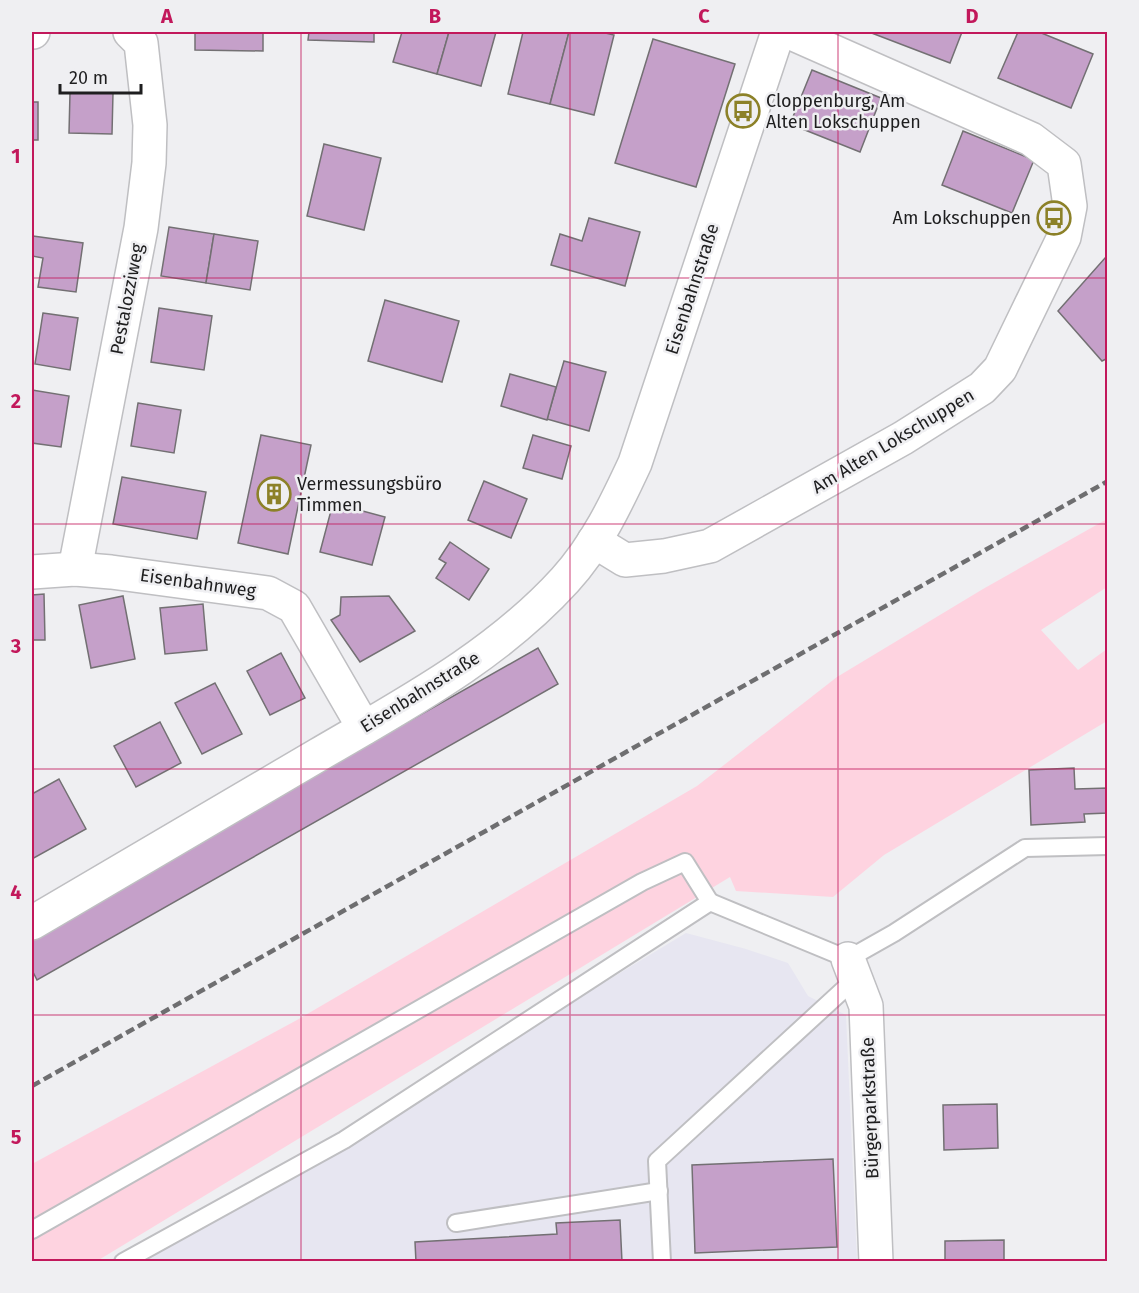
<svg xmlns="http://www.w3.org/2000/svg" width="1139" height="1293" font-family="'Fira Sans',sans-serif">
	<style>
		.built { fill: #e7e6f1 }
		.green { fill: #fed3e0 }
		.building { fill: #c5a0c9; stroke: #737073; stroke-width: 1.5 }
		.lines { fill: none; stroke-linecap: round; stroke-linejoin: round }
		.lane-casing { stroke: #bfbfc2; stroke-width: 20 }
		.street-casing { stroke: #bfbfc2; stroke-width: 36 }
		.lane { stroke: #fff; stroke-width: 16 }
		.street { stroke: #fff; stroke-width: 33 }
		.rail { stroke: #6e6e70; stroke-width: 4.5; stroke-dasharray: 9 4.5; stroke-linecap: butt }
		.grid { fill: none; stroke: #c2185b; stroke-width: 1.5; stroke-opacity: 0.55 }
		.labels { text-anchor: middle; stroke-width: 5; stroke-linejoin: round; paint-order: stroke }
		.poi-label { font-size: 18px; fill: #1e1e1f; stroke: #efeff2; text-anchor: start }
		.street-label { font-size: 18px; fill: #1e1e1f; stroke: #efeff2 }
		.neatline { fill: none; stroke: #c2185b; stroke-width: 2 }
		.grid-label { font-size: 20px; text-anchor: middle; font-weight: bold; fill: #c2185b }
	</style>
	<rect width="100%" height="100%" fill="#efeff2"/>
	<path class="built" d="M686,933L746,949L788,963L808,996L846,1015L857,1261L133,1262L344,1140Z"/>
	<path class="green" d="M1107,519V587L1041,630L1078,670L1107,649V721L884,855L833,897L736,891L730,877L97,1261L32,1262V1164L297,1020L697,786L837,677L983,589Z"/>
	<g class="building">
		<path d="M195,32H263V51L195,50Z"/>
		<path d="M309,32H374V42L308,40Z"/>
		<path d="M402,32H449L437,74L393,62Z"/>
		<path d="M449,32H496L481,86L437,74Z"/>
		<path d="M523,32H569L550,104L508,94Z"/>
		<path d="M569,32H601L614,35L594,115L550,104Z"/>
		<path d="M869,32H962L950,63Z"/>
		<path d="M1018,32H1039L1093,54L1071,108L998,78Z"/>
		<path d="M653,39L735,64L696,187L615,163Z"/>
		<path d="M812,70L881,98L860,152L790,124Z"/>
		<path d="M70,93H113L112,134L69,133Z"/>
		<rect x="32" y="102" width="6" height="38"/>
		<path d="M963,131L1034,160L1012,213L942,185Z"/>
		<path d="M324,144L381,158L364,230L307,216Z"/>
		<path d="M589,218L640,232L625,286L551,265L560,234L582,241Z"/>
		<path d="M169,227L214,234L206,283L161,276Z"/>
		<path d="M214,234L258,241L250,290L206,283Z"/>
		<path d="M33,236L83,243L76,292L38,287L43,258L32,256Z"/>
		<path d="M1105,258L1108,261V358L1102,361L1058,311Z"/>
		<path d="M385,300L459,321L442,382L368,361Z"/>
		<path d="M159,308L212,316L204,370L151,362Z"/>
		<path d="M43,313L78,318L70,370L35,364Z"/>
		<path d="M564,361L606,372L589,431L547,419Z"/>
		<path d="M510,374L556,387L547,420L501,406Z"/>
		<path d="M32,390L69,396L61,447L32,443Z"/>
		<path d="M138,403L181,410L174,453L131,446Z"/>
		<path d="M261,435L311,445L288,554L238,543Z"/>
		<path d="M533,435L571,446L562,479L523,468Z"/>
		<path d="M122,477L206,492L197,539L113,524Z"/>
		<path d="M484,481L527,499L511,538L468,520Z"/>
		<path d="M333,503L385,517L372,565L320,552Z"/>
		<path d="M450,542L489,569L469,600L436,578L446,563L439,559Z"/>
		<path d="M44,594L45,640H32V595Z"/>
		<path d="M123,596L135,659L91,668L79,605Z"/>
		<path d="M389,596L415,631L360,662L331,620L340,615L341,597Z"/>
		<path d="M203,604L207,650L165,654L160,608Z"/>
		<path d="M538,648L558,684L37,980L32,970V935Z"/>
		<path d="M281,653L305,698L270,715L247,671Z"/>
		<path d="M215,683L242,734L202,754L175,703Z"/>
		<path d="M160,722L181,763L136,787L114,746Z"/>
		<path d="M1074,768L1075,789L1108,788V813L1084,814L1085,822L1031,825L1029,770Z"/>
		<path d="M59,779L86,829L32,859V794Z"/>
		<path d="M997,1104L998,1148L944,1150L943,1105Z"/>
		<path d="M833,1159L837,1247L695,1253L692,1165Z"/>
		<path d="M620,1220L622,1262H416L415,1242L557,1234L556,1223Z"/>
		<path d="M1004,1240V1262H945V1241Z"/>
	</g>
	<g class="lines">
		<g class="lane-casing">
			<g id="lane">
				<path d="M456,1223L659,1191"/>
				<path d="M32,1230L642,882L685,862L710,902"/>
				<path d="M123,1262L344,1140L710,902L848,959L894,933L1025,848L1108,846"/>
				<path d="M662,1262L657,1161L855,979"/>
			</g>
		</g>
		<g class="street-casing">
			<g id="street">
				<path d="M32,32H33"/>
				<path d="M594,541L625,560L664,556L710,546L903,438L982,388L1000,369L1064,237L1070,206L1064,164L1031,139L789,32"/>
				<path d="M75,569L141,228L149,163L150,125L141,43L130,32"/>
				<path d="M32,572L75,569L111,572L268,593L294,607L364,728"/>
				<path d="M32,923C127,867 222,811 318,755C405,704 496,656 565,580C596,546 616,504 635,463L778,32"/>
				<path d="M848,959L866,1006L876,1262"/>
			</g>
		</g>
		<use href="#lane" class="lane"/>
		<use href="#street" class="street"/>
		<path class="rail" d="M32,1086L1108,481"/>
	</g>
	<path class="grid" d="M301,32V1262M570,32V1262M838,32V1262M32,278H1108M32,524H1108M32,769H1108M32,1015H1108"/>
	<defs>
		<g id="bus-ring" transform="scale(1.725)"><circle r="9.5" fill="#efeff2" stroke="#8c8128" stroke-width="1.5"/><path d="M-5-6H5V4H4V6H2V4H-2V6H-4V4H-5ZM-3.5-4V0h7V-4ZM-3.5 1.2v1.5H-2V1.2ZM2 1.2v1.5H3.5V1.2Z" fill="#8c8128"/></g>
		<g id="building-ring" transform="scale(1.725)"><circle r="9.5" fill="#efeff2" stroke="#8c8128" stroke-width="1.5"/><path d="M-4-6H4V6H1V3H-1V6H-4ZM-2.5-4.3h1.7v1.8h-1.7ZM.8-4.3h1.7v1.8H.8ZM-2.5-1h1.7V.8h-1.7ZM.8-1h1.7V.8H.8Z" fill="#8c8128"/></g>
	</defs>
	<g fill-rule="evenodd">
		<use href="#bus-ring" x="743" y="111"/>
		<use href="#bus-ring" x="1054" y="218"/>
		<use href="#building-ring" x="274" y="494"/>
	</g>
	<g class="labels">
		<g class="poi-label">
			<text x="766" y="107">Cloppenburg, Am<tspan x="766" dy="21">Alten Lokschuppen</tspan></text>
			<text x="1031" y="224" text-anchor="end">Am Lokschuppen</text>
			<text x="297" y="490">Vermessungsbüro<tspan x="297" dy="21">Timmen</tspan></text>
		</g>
		<g class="street-label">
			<text transform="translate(692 289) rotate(-72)" y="6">Eisenbahnstraße</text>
			<text transform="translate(127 299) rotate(-79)" y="6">Pestalozziweg</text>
			<text transform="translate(893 441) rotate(-31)" y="6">Am Alten Lokschuppen</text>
			<text transform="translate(198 583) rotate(8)" y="6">Eisenbahnweg</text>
			<text transform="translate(420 692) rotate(-32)" y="6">Eisenbahnstraße</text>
			<text transform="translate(870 1108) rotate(-92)" y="6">Bürgerparkstraße</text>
		</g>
	</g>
	<rect width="1139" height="1293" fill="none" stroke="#efeff2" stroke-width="66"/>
	<path d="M60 84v9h81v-9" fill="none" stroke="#1e1e1f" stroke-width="3"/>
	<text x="69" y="84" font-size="18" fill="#1e1e1f" stroke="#efeff2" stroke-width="4.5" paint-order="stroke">20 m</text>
	<rect x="33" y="33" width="1073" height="1227" class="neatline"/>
	<g class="grid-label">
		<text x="167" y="23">A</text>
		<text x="435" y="23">B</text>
		<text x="704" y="23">C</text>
		<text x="972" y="23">D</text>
		<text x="16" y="163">1</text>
		<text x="16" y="408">2</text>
		<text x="16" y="653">3</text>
		<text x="16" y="899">4</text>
		<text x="16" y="1144">5</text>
	</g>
</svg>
